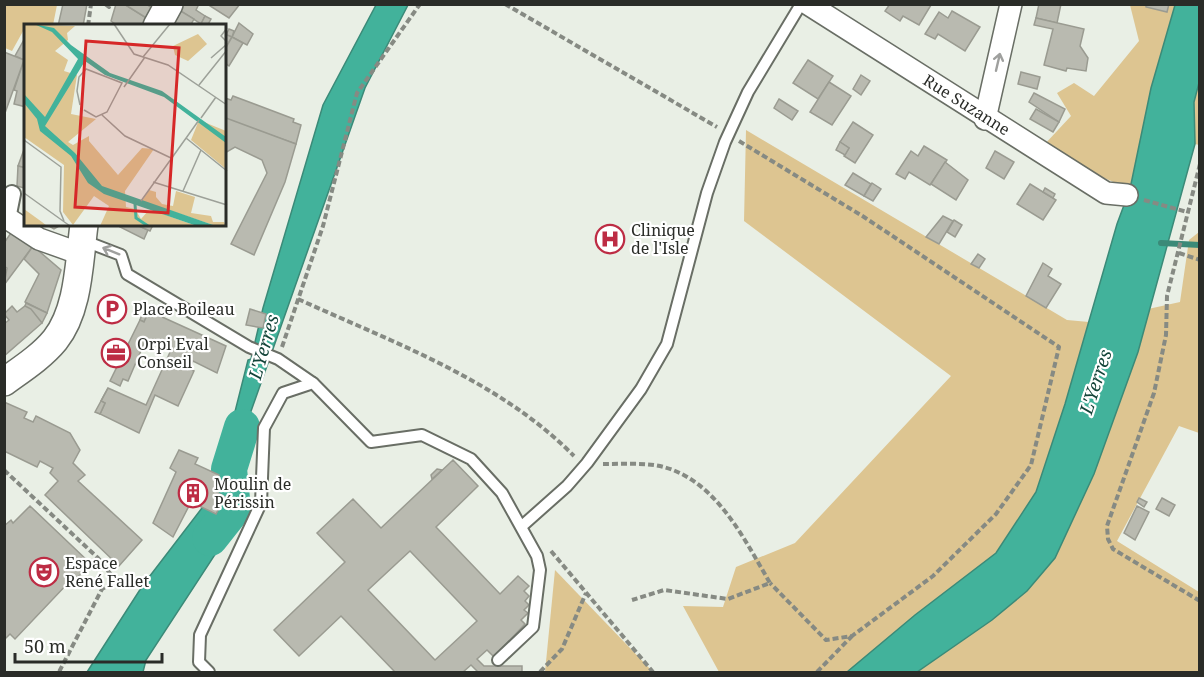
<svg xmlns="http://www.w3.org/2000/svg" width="1204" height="677" font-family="'Noto Serif',serif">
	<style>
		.green { fill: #ddc591 }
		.water { fill: #42b29b; stroke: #3b8a78; stroke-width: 1.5 }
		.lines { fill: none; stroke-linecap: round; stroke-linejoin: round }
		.stream { stroke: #3b8a78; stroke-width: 6 }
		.river { stroke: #42b29b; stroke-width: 36 }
		.building { fill: #b9bab0; stroke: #9a9b91; stroke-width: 1.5; fill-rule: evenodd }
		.service-casing { stroke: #696e65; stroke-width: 14 }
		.pedestrian-casing { stroke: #696e65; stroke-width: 20 }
		.minor-casing { stroke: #696e65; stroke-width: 24 }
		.tertiary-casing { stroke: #696e65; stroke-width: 30 }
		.path { stroke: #868a83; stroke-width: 4; stroke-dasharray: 6 3; stroke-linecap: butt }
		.service { stroke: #fff; stroke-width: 10 }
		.pedestrian { stroke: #fff; stroke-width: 16 }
		.minor { stroke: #fff; stroke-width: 21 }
		.tertiary { stroke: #fff; stroke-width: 27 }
		.oneway { stroke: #9fa09e }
		.labels { text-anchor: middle; stroke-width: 4.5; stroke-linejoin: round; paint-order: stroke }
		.street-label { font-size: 16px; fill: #2a2c28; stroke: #fff }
		.poi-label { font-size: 16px; fill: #2a2c28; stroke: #fff; text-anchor: start }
		.water-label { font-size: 18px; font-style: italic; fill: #134439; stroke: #fff }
		.inset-river { fill: none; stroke: #42b29b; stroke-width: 3 }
		.inset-road { fill: none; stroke: #9da199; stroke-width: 1.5 }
		.view { fill: #d62828; fill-opacity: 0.15; stroke: #d62828; stroke-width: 3 }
		.inset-edge { fill: none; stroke: #2a2c28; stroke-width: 3 }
	</style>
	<rect width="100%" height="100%" fill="#e9efe5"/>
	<g class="green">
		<path d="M4,5H57L53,25L27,24L12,51L5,48Z"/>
		<path d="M1130,5H1175L1151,88L1130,189L1076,166L1044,145L1071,116L1057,93L1074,83L1094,96L1139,41Z"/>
		<path d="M1199,79V145L1195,144L1194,102Z"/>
		<path d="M746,130L1067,320L1089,322L1180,302L1189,240L1199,232V433L1179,426L1117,541L1199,592V672H719L683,606L723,607L736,567L795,543L951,376L744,221Z"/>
		<path d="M555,570L653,672H545Z"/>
	</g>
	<g class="water">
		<path d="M376,5H408L365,88L225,485L240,509L235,524L146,660L143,672H87L143,585L215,491L248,360L251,359L263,308L323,105Z"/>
		<path d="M1175,5H1199L1200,79L1194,102L1195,144L1138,352L1094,474L1055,558L1027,591L992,620L917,672H847L915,615L996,553L1036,492L1065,404L1117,224L1130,189L1151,88Z"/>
	</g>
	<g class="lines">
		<path class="stream" d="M1161,243L1200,245"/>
		<path class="river" d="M210,538L233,509L229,469L242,427"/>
	</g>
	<g class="building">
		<path d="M63,4H87L83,26H58Z"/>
		<path d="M116,4H124L148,19L143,26H118L111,21Z"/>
		<path d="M124,4H146L153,9L148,19Z"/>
		<path d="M182,4H199L196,10L205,16L201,24L179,10Z"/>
		<path d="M207,4H240L229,18Z"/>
		<path d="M890,4H931V5L919,25L903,16L900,21L885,11Z"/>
		<path d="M1039,4H1061L1057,23L1036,18Z"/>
		<path d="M1146,4H1169L1167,12L1146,7Z"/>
		<path d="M179,10L194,19L190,26H170Z"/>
		<path d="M952,11L980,27L965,51L938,34L935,39L925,34L939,12L948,18Z"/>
		<path d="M205,16L211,19L207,26H200Z"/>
		<path d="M1036,18L1084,29L1080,46L1088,58L1086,71L1067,68L1066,71L1044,65L1053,29L1034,25Z"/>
		<path d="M239,23L253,34L247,45L232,37Z"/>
		<path d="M229,29L234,31L232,37L226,35Z"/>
		<path d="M225,34L232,37L225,49Z"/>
		<path d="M26,36V107L14,104L17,91L14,90L24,60L15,56Z"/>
		<path d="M232,37L243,43L229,66L225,63V49Z"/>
		<path d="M4,52L24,60L5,113H4Z"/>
		<path d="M808,60L833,76L818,99L793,83Z"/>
		<path d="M1021,72L1040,77L1037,89L1018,84Z"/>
		<path d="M861,75L870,81L861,95L853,89Z"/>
		<path d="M829,82L851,96L832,125L810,112Z"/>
		<path d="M1034,93L1065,109L1059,122L1029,102Z"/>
		<path d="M233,96L294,119L293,122L301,125L296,144L225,119V98L231,100Z"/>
		<path d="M779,99L798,111L792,120L774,108Z"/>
		<path d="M1036,109L1059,122L1053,132L1030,119Z"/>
		<path d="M226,118L296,144L285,182L254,255L231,244L267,173L262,160L235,147L225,153Z"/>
		<path d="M853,122L873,135L855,163L844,156L849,148L840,142Z"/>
		<path d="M840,142L849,148L845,155L836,150Z"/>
		<path d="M26,144V168L18,166Z"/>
		<path d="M924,146L947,160L930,185L909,172L905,179L896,174L911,151L918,156Z"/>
		<path d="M995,151L1014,162L1004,179L986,168Z"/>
		<path d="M945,162L968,180L956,200L931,184Z"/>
		<path d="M18,166L26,168L24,188L17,186Z"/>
		<path d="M853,173L871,184L864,196L845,185Z"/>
		<path d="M872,183L881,189L873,201L864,196Z"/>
		<path d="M1030,184L1056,200L1043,220L1017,204Z"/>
		<path d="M1045,188L1055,194L1053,198L1043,192Z"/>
		<path d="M943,216L953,221L939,244L926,237Z"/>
		<path d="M954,220L962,225L955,237L947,232Z"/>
		<path d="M47,225H61L54,229Z"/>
		<path d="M121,225H137L148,230L144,239L120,227Z"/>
		<path d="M137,225H153L150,231Z"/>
		<path d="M13,230L33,246L4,285L7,268L4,266V243Z"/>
		<path d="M33,246L61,270L47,313L25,302L39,274L24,259Z"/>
		<path d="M978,254L985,259L979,268L971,264Z"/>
		<path d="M1043,263L1052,269L1048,276L1061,284L1046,308L1026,296Z"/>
		<path d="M26,303L47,313L42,323L25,306Z"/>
		<path d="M12,306L17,312L25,306L31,309L42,323L4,356V324L9,320L4,314Z"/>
		<path d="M144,309L149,311L144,322L140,320Z"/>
		<path d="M250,309L266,314L263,328L246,325Z"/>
		<path d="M149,311L226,346L217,373L193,361L189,369L194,371L178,406L155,395L139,433L100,414L105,403L101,401L108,388L146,405L171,350L146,339L128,381L123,379L120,386L110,381L140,320L144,322Z"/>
		<path d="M108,388L101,401L105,403L100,414L95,412Z"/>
		<path d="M4,402L27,412L24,418L33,422L36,416L70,433L80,450L73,463L85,475L78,481L142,540L119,566L45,495L58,481L50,473L53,468L40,461L37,467L4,451Z"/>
		<path d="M179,450L198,458L195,464L219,475L215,491L225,497L216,514L191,502L173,537L153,523L176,472L170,468Z"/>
		<path d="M453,460L478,486L436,527L500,594L518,576L529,586L524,591L529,596L525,601L529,605L524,610L528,613L521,620L525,624L494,657L487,650L477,659L484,666H522V672H478L471,665L463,672H395L341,616L299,656L274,630L345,562L317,533L353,499L381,528ZM410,551L477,621L435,660L368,590Z"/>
		<path d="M437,469L442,470L432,479L431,475Z"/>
		<path d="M1139,498L1147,502L1144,507L1137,502Z"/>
		<path d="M1162,498L1175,505L1169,516L1156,509Z"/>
		<path d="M30,506L91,564L72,583L70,581L15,639L10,634L4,640V526L11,520L13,523Z"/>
		<path d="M1137,506L1149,512L1135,540L1124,533Z"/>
	</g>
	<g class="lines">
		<g class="service-casing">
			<g id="service">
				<path d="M82,240L121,255L127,274L249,347L278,359L313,383"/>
				<path d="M522,526L567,486L587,463L641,389L667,344L707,193L725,142L748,92L801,4"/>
				<path d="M209,672L199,662L200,635L261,503L264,428L283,393L313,383L371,442L422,435L471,459L502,493L537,556L540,570L533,627L498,660"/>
			</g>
		</g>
		<g class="pedestrian-casing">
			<path id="pedestrian" d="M7,219L12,194"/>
		</g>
		<g class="minor-casing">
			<g id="minor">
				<path id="s1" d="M808,4L1106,193L1127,195"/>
				<path d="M985,119L1011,4"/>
				<path d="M4,216L39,239L81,254"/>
			</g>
		</g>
		<g class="tertiary-casing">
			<g id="tertiary">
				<path d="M157,26L169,4"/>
				<path d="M4,382C22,369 41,357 55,340C79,310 79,262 84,225"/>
			</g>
		</g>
		<g class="path">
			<path d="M105,4L109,7L110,4"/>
			<path d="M505,4L717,127"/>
			<path d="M88,26L91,4"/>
			<path d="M739,141L864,217L1059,347L1031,465L996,514L933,576L852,636L826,640L770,583"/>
			<path d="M1200,164L1167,296L1166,335L1154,393L1107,526L1108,539L1113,549L1200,601"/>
			<path d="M1144,200L1187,212"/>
			<path d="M1179,253L1200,260"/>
			<path d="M298,299C394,343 499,380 574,456"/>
			<path d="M282,347L323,226L357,93L420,4"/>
			<path d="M603,464C620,464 638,463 654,465C713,474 743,537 770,583L728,599L664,590L632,600"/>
			<path d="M4,470L98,558L116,581L102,589L59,672"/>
			<path d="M551,551L653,672"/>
			<path d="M540,672L562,649L586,593"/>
			<path d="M817,672L852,636"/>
		</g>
		<use href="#service" class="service"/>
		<use href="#pedestrian" class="pedestrian"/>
		<use href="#minor" class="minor"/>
		<use href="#tertiary" class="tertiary"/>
	</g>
	<defs><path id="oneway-shaft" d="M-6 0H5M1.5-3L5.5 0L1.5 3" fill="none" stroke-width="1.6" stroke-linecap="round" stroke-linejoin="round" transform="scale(1.5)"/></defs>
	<g class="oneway">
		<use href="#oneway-shaft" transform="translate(998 62) rotate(-77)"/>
		<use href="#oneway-shaft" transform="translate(111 251) rotate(-158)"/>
	</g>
	<defs>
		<g id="hospital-ring" transform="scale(1.5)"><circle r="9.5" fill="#fff" stroke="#bd2c44" stroke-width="1.5"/><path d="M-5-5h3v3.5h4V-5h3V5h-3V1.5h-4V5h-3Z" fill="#bd2c44"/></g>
		<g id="parking-ring" transform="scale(1.5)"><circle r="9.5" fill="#fff" stroke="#bd2c44" stroke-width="1.5"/><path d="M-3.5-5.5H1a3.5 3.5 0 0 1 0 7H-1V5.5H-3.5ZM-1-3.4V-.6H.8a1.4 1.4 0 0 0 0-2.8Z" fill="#bd2c44"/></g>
		<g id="office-ring" transform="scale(1.5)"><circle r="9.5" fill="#fff" stroke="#bd2c44" stroke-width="1.5"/><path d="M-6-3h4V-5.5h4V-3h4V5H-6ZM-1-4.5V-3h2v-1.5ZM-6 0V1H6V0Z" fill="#bd2c44"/></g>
		<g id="building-ring" transform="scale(1.5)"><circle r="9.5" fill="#fff" stroke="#bd2c44" stroke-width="1.5"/><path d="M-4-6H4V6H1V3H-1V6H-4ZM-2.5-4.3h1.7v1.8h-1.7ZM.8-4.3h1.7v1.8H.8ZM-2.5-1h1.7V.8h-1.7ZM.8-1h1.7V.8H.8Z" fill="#bd2c44"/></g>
		<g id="theatre-ring" transform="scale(1.5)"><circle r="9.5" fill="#fff" stroke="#bd2c44" stroke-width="1.5"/><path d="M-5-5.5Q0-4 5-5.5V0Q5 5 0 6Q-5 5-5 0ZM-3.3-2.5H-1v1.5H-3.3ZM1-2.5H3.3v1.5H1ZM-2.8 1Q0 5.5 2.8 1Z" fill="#bd2c44"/></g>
	</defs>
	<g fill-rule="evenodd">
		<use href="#hospital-ring" x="610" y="239"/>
		<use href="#parking-ring" x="112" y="309"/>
		<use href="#office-ring" x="116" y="353"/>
		<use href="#building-ring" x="193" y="493"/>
		<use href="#theatre-ring" x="44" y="572"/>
	</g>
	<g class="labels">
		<g class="street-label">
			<text dy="6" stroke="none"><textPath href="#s1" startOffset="188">Rue Suzanne</textPath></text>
		</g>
		<g class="poi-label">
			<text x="631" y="236">Clinique<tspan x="631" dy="18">de l'Isle</tspan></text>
			<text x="133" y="315">Place Boileau</text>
			<text x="137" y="350">Orpi Eval<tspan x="137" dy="18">Conseil</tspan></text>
			<text x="214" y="490">Moulin de<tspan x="214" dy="18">Périssin</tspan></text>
			<text x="65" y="569">Espace<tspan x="65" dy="18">René Fallet</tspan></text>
		</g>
		<g class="water-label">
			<text transform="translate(264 347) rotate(-74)" y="6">L'Yerres</text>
			<text transform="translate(1096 382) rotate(-72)" y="6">L'Yerres</text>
		</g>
	</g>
	<g transform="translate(24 24)">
		<rect width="202" height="202" fill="#e9efe5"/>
		<path d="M0,0L51,2L43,9L44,16L31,27L44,36L40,47L53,51L47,90L72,95L44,118L49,121L65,112V117L94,151L118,124L130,125L101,167L102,183L111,185L117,195L124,187H130L173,202H76L85,182L70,172L49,201L39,188L40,141L0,113ZM174,10L183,20L164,37L151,31L149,22ZM175,96L202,107V145L167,116ZM125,166L132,168V173L138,180L149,182L152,167L171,173L167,189L187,192L189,198H200L202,202H192L118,177ZM0,185L18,198L23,202H0Z" fill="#ddc591"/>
		<path d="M10,0L30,4L47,21L86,49L138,67L202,113V119L140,73L81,51L61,37L21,102L51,129L78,162L192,202H173L80,170L64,159L47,132L16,107L13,95L0,79V70L21,93L54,35L28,8Z" fill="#42b29b"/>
		<path class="inset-river" d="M111,180L112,194L124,202"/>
		<path class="inset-road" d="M90,0L110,30L144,41L203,81M203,4L197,12L203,18M119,33L146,0M187,34L203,20M175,61L203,26M100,63L121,33M56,81L53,67L55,53L62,45L98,59L83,88L72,93L60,86M78,91L101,112L147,134M177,94L192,73M162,114L203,147M0,116L37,143L36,187L40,197M129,158L203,181M159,167L177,126M0,169L46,202M117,177L175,96"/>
		<path class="view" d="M62,17L155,24L144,189L51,183Z"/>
		<rect width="202" height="202" class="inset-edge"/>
	</g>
	<rect width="1204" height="677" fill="none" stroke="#2a2c28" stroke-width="12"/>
	<path d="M15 653v9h147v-9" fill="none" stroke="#2a2c28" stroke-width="3"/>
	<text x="24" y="653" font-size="18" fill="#2a2c28" stroke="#ffffff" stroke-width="4.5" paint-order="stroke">50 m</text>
</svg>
